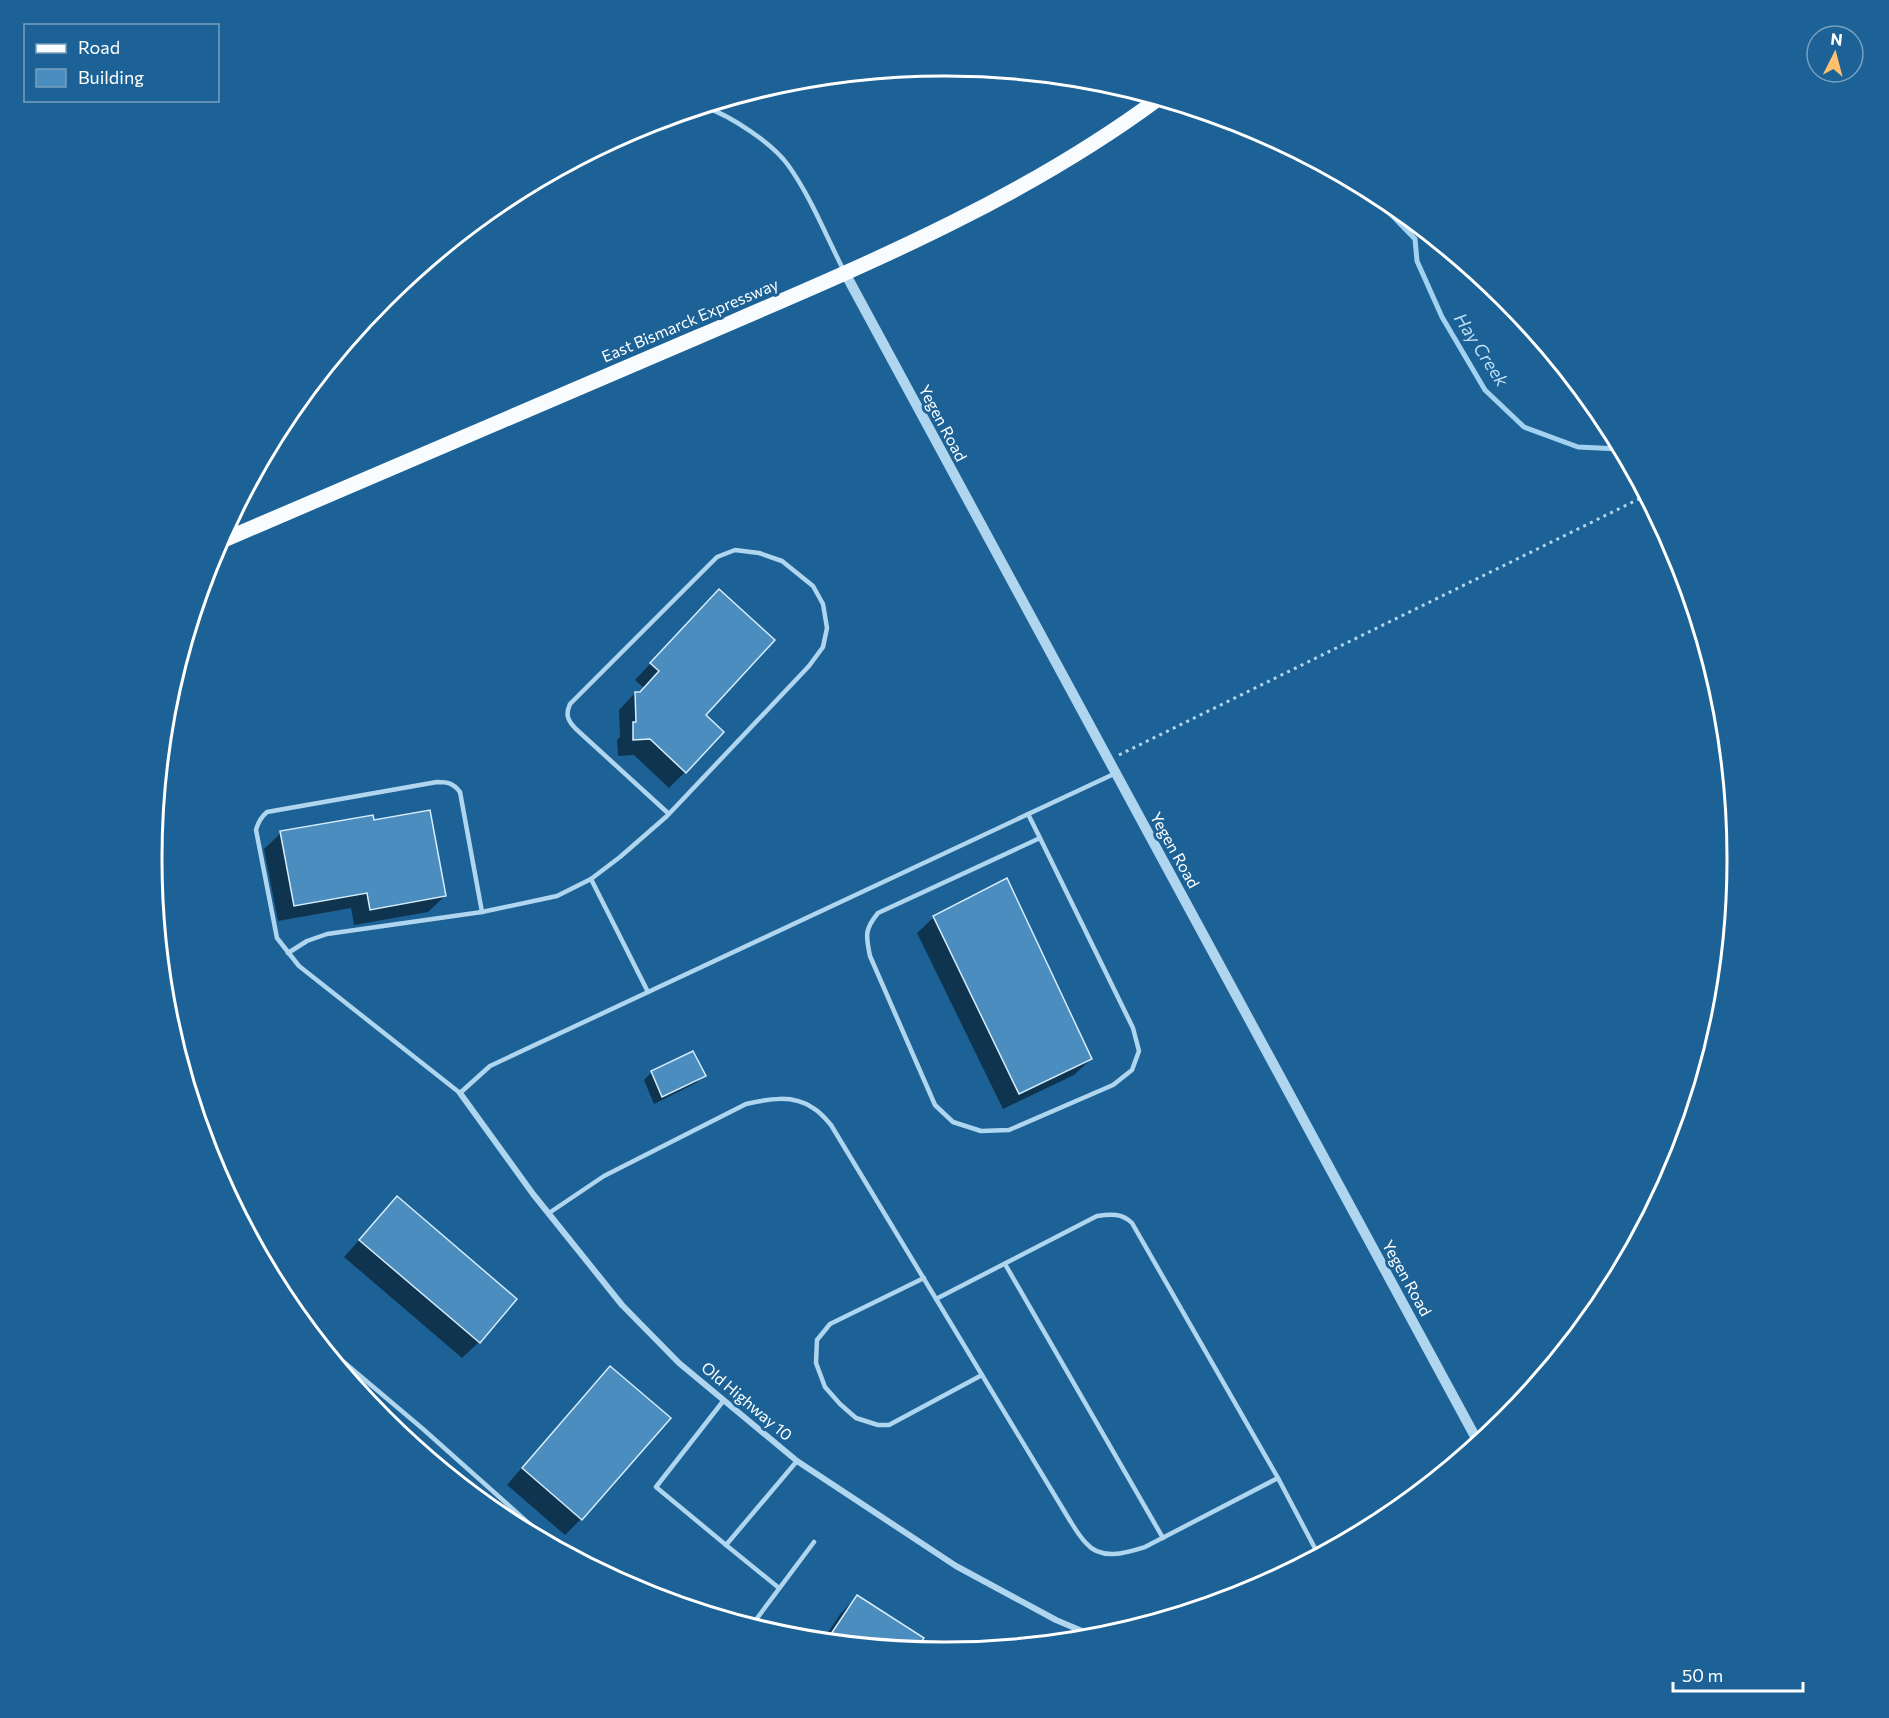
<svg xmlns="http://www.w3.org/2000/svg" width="1889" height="1718" font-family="Commissioner,sans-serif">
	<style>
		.shadow { fill: #0007 }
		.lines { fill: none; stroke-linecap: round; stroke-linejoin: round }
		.stream { stroke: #a3d2f1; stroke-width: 5 }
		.building { fill: #4a8dbe; stroke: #d6ecfb; stroke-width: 1.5 }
		.path { stroke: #b0d5ef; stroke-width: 3; stroke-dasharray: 3 4.5; stroke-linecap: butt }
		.service { stroke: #b0d5ef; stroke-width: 4.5 }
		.minor { stroke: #b0d5ef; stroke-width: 6 }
		.tertiary { stroke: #b0d5ef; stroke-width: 10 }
		.primary { stroke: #f8fcff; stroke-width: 15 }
		.labels { text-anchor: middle; stroke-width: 6; stroke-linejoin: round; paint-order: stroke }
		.street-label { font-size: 16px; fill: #fff; stroke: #1c6296 }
		.water-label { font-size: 18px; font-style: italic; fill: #bcdff6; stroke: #1c6296 }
		.rim { fill: none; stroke: #fff; stroke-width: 3 }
	</style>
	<rect width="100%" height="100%" fill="#1c6296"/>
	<g class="shadow">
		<path d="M703,607L704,715L685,772L669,788L634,755L618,756L617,740L620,737L619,710L635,693H639L644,688L635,680Z"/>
		<path d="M373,822L445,896L428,912L354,925L351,908L278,921L264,849L281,833Z"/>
		<path d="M934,917L1091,1059L1074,1075L1003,1109L917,933Z"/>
		<path d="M693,1053L704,1076L696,1083L654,1104L644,1080L651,1073Z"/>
		<path d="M397,1198L479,1342L462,1358L344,1257Z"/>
		<path d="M610,1368L581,1519L565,1535L507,1485L594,1384Z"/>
		<path d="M857,1597L922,1638L915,1649L823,1640L841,1613Z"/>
	</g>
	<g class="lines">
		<path class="stream" d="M1380,197L1382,205L1415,239L1417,261L1442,317L1485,390L1524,427L1578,447L1620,449"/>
	</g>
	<g class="building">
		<path d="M719,589L775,640L706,715L724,732L686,773L650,739L633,740V722H636L635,692H640L659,671L650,663Z"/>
		<path d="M430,810L446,896L370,910L367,893L294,906L280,831L373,815L374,820Z"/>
		<path d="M1007,878L1092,1059L1019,1094L933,916Z"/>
		<path d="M693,1051L706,1076L662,1097L651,1071Z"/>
		<path d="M397,1196L517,1299L480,1343L359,1240Z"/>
		<path d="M610,1366L671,1418L582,1520L522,1468Z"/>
		<path d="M857,1595L924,1638L917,1649L827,1640Z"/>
	</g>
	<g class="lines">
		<path class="path" d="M1119,755L1645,496"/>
		<g class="service">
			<path d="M705,107C731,116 772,143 788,165C811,197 826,236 844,271"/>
			<path d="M1028,814L1040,838L1133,1028L1139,1051L1132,1070L1113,1085L1009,1130L981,1131L953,1122L935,1105L870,956C866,936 864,930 878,913L1040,838"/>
			<path d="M591,879L648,992"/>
			<path d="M482,912L460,792C453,783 448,782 437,782L267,812C261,817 258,822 256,830L277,938L299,966L460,1093L490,1066L1116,773"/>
			<path d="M288,953L307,941L327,934L482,912L557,896L591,879L620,857L667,816L809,666L823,647L827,628L823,604L813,586L782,561L759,553L735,550L717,557L570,704C565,715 568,721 576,729L669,814"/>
			<path d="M549,1213L604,1176L746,1104C768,1099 793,1094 813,1108C820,1112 826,1119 831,1125L1069,1519C1074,1527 1079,1536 1086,1543C1101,1561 1126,1553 1145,1547L1278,1478L1318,1554"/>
			<path d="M1005,1264L1163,1538"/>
			<path d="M924,1278L830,1324L817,1340L816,1363L825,1387L840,1404L856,1418L878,1425H889L982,1375"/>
			<path d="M936,1299L1097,1216C1111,1214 1122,1213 1132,1223L1278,1478"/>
			<path d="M320,1342L423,1429L552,1544"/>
			<path d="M724,1400L656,1487L726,1545L797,1461"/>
			<path d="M726,1545L779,1588"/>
			<path d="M752,1625L814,1542"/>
		</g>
		<path class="minor" d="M460,1093L533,1194L622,1305L679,1363L797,1461L956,1566L1056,1620L1096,1637"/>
		<path class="tertiary" d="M845,273L1478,1442"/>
		<path class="primary" d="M219,542C380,474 540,405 700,336C858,268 1019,202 1158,99"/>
	</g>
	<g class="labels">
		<g class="street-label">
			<text transform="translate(690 320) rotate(-23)" y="6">East Bismarck Expressway</text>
			<text transform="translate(943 423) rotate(62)" y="6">Yegen Road</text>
			<text transform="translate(1175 850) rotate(61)" y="6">Yegen Road</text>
			<text transform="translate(1407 1278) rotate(61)" y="6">Yegen Road</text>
			<text transform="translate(747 1401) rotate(40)" y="6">Old Highway 10</text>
		</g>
		<g class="water-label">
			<text transform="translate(1481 350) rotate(57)" y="6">Hay Creek</text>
		</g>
	</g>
	<path d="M0 0H1889V1718H0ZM944 76H945A782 782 0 0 1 1727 858V860A782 782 0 0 1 945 1642H944A782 782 0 0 1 162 860V858A782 782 0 0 1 944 76Z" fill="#1c6296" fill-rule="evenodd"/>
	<path class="rim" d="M944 76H945A782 782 0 0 1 1727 858V860A782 782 0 0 1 945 1642H944A782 782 0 0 1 162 860V858A782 782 0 0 1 944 76Z"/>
	<rect x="24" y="24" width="195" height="78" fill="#1c6296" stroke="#77a1c0" stroke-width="1.5"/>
	<rect x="36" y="44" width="30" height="9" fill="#f8fcff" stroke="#77a1c0" stroke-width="1.5"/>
	<text x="78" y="54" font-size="18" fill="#ffffff">Road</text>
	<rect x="36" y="69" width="30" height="18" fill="#4a8dbe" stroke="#77a1c0" stroke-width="1.5"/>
	<text x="78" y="84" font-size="18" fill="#ffffff">Building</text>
	<g transform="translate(1835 54) rotate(6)"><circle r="28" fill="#1c6296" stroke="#77a1c0" stroke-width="1.5"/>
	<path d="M0-4.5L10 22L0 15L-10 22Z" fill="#ffc16e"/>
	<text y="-9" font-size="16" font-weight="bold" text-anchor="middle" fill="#ffffff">N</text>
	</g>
	<path d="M1673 1682v9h130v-9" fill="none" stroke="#ffffff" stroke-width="3"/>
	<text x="1682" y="1682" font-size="18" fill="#ffffff" stroke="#1c6296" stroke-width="4.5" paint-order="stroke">50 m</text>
</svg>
